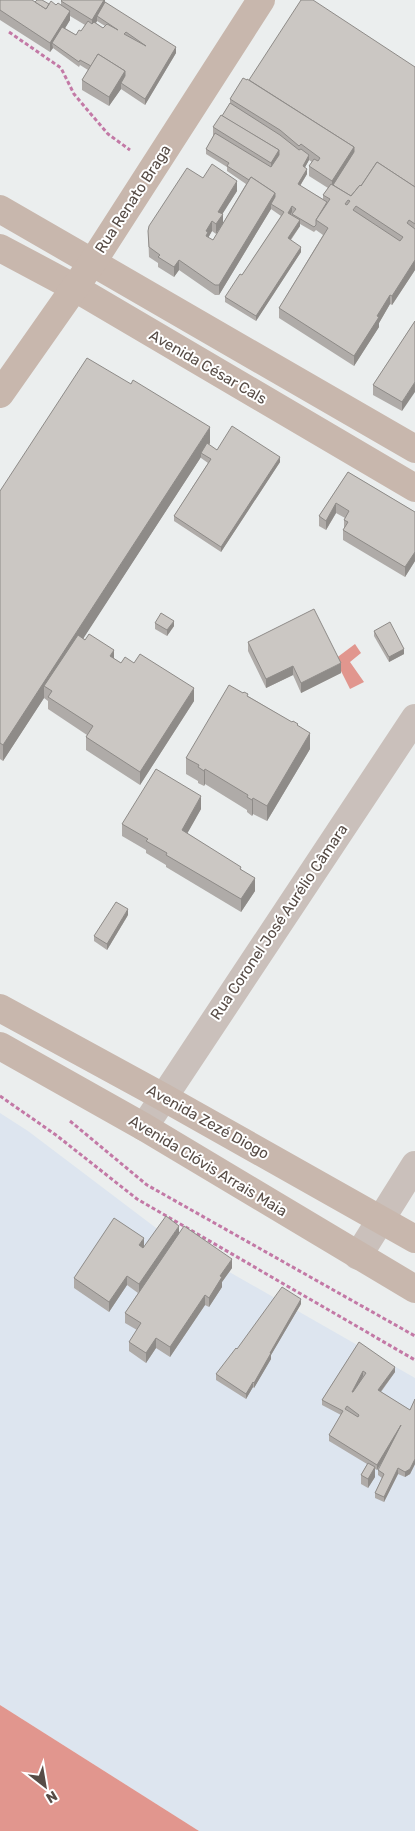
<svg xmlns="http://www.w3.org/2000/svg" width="415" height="1831" font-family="Rubik,sans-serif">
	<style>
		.sand { fill: #dde5ef }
		.water { fill: #e1968e }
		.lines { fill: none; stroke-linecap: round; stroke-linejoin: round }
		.path { stroke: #c379a6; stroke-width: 3; stroke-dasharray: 4 2.5; stroke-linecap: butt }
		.minor { stroke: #cac0bb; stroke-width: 28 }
		.major { stroke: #c8b7ad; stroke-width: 28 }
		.wall { fill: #afaba8; fill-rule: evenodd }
		.shaded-wall { fill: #8e8b88 }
		.building { fill: #cbc7c3; stroke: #8e8b88; fill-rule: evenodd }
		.labels { text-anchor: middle; stroke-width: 4; stroke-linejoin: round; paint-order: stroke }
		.street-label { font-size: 15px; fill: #574c46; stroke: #fff }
	</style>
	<rect width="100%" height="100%" fill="#ebeeee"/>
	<path class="sand" d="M0,1113L28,1131L168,1237L415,1378V1831H199L0,1705Z"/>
	<g class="water">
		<path d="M355,644L361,653L350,662L364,682L350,689L335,659Z"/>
		<path d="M0,1705L199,1831H0Z"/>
	</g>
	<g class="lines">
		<g class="path">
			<path d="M9,32L61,68L74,94L90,113L108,134L130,150"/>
			<path d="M0,1096L56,1135L137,1199L415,1360"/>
			<path d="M70,1121L147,1185L415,1336"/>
		</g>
		<g class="minor">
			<path d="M144,1127L415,718"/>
			<path d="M358,1256L415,1165"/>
		</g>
		<g class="major">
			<path d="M0,209L415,449"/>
			<path d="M0,248L75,288L415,488"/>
			<path d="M0,394L92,263L261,0"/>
			<path d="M0,1008L163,1097L415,1239"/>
			<path d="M0,1046L144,1127L415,1289"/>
		</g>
	</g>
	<g class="wall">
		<path d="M0,0L35,2L49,4L61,5V1L105,0V2L176,53L145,105L121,89L109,106L82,90V80L88,70L80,65L79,67L53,48L50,52L0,20ZM70,16L85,25L81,31L76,35L65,28L70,20ZM97,21L105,26L103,28L96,23Z"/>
		<path d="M415,67V270L392,305L390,304L379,323V327L354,366L279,318V308L323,235L316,230L314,232L300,224V226L291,240L301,252L256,321L225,302V297L242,275L281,216L271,209L219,295H215L179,270L174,277L158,267V263L149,257L148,231L203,178L237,191L222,214L216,234L212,231L208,238L213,240L246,184L227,171V167L206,154V149L213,137V127L222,116L230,103V99L247,80ZM309,160L312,162L309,166V176L328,188L323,195V199L300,186L307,174L305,167Z"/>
		<path d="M415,321L402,411L373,395V385Z"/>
		<path d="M210,443L209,445L217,450L280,462L221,552L174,521V516L208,463L201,458V457L83,638L121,663L194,701L140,785L86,750V737L87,735L48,709V701L44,698L3,761L0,759V491Z"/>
		<path d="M348,472L415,512V561L405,577L343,540V530L344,529V520L345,518L336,513L326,530L319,526V516Z"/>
		<path d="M155,623L174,626L167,636L155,629Z"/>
		<path d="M374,631L404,654L389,662L374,636Z"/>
		<path d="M248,642L341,673L301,693L293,675L266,688L248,651Z"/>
		<path d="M248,696L298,726L310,749L267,821L253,814L252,816L247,812V810L205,784L204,786L198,783V781L186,774V758Z"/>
		<path d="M201,809L187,833L241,869L255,891L241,912L166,867V865L146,853V850L122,836V824Z"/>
		<path d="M128,915L107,950L94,941V936Z"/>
		<path d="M179,1233L232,1268L222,1282V1287L209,1307L205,1305L170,1357L156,1348L146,1363L129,1351V1342L137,1330L125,1323V1313L138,1293L127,1285L109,1312L74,1288V1278L144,1247Z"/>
		<path d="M301,1304L271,1355V1359L254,1388L253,1387L246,1399L216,1380V1374L237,1349Z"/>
		<path d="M359,1342L395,1372L381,1392L410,1410L415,1399V1464L410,1474L405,1477L398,1474L384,1502L375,1498V1493L382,1478L378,1475V1470L382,1462L377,1470L375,1469V1477L368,1488L361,1484V1475L367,1464L329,1441V1435L341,1415L322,1405V1400Z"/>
	</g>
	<g class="shaded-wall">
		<path d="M104,0H105V8L97,16V21L92,29V20Z"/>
		<path d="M70,11V20L55,45L52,43L53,48L50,52V43Z"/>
		<path d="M176,47V53L145,105V99Z"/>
		<path d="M125,71V81L121,83V89L109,106V97Z"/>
		<path d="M354,147V157L332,189V181Z"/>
		<path d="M279,150V160L271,173V163Z"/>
		<path d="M309,155V160L303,171V166Z"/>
		<path d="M307,169V174L298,189V184Z"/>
		<path d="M237,181V191L218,221V212Z"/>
		<path d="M275,193V203L271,204V209L219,295V285Z"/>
		<path d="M292,206V212L288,218V213Z"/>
		<path d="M223,214V224L216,234V224Z"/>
		<path d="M300,220V226L288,243V238Z"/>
		<path d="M212,221V231L208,238L206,246V231Z"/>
		<path d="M301,247V252L256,321V316Z"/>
		<path d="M179,260V270L174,277V267Z"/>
		<path d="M415,260V270L392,305V296Z"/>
		<path d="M390,295V304L379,323V327L354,366V356L377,316Z"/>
		<path d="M415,382V392L402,411V402Z"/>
		<path d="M210,427V443L203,454L201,453V457L50,690L44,686V698L3,761V745Z"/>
		<path d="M280,457V462L221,552V547Z"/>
		<path d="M336,503V513L326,530V521Z"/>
		<path d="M415,552V561L405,577V567Z"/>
		<path d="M174,621V626L167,636V630Z"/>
		<path d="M404,649V654L389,662V657Z"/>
		<path d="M114,650V663L110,656Z"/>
		<path d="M341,663V673L301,693V683Z"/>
		<path d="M293,666V675L266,688V679Z"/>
		<path d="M194,688V701L140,785V772Z"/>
		<path d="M310,733V749L267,821V806Z"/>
		<path d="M205,769V784L204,786V771Z"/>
		<path d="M201,796V809L182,843V830Z"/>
		<path d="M253,798V814L252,816V800Z"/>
		<path d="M255,878V891L241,912V899Z"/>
		<path d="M128,909V915L107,950V944Z"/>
		<path d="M179,1226V1235L139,1294V1284Z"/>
		<path d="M144,1238V1247L139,1254V1245Z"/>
		<path d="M232,1259V1268L222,1282V1287L209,1307V1298L220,1276Z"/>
		<path d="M127,1276V1285L109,1312V1302Z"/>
		<path d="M205,1295V1305L170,1357V1347Z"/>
		<path d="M301,1299V1304L271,1355V1359L254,1388V1383L270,1353Z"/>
		<path d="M156,1338V1348L146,1363V1353Z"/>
		<path d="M395,1367V1372L378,1395V1390Z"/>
		<path d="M363,1371V1376L352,1397V1392Z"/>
		<path d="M253,1382V1387L246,1399V1394Z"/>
		<path d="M401,1425V1431L377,1470V1465Z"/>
		<path d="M415,1459V1464L410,1474L405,1477V1472Z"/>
		<path d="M375,1467V1477L368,1488V1479Z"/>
		<path d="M398,1468V1474L384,1502V1497Z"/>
	</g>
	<g class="building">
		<path d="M0,0H32L46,9L51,1L56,5L58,3L70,11L50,43L0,10Z"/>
		<path d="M37,0H42L49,4L46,9L35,2Z"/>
		<path d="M62,0H104L92,20L61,1Z"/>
		<path d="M301,0H313L415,67V187L377,162L361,186L360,185L351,196L333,185L354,152V147L249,80Z"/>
		<path d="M105,2L176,47L145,99L121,83L125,76V71L98,54L91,66L80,60L79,62L52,43L62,27L76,35L79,30L81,31L88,21L92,24L94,22L103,28L107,24L118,30L97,16ZM126,32L146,46L124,34Z"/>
		<path d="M98,54L125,71L109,97L82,80Z"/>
		<path d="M243,78L247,80V79L354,147L332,181L309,166L314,159L318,161L320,158L301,144L299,146L280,130L230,99Z"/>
		<path d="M230,103L280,135L299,150L301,149L309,155L303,166L307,169L298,184L327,202L316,220V225L314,227L292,214L296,209L292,206L288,213L300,220L288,238L301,247L256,316L225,297L240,274L242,275L284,212L271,204L275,197V193L251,177L249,180L227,166L229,163L206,149L215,133L271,167L279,155V150L222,116Z"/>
		<path d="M221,115L279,150L271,163L213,127Z"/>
		<path d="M377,162L415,187V224L409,220L407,223L415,229V260L392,296L390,295L377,316L379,317L354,356L279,308L328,228L316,220L330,199L323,195L331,184L351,196L360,185L361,186ZM348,200L350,201L347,205L345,204ZM356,206L403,237L400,241L353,210Z"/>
		<path d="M212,164L237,181L218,212L223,214L216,224L212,221L206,231L208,232L206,236L213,240L251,177L275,193L219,285H215L179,260L174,267L158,257L160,255L149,247L148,231L149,226L187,168L203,178Z"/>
		<path d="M415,321V382L402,402L373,385Z"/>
		<path d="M87,358L131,384L133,380L210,427L3,745L0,743V491Z"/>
		<path d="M232,426L280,457L221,547L174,516L211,459L201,453L207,443L217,450Z"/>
		<path d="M348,472L415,512V552L405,567L343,530L348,522L344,520L349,511L336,503L326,521L319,516Z"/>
		<path d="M314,609L341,663L301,683L293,666L266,679L248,642Z"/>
		<path d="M161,613L174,621L167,630L155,623Z"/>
		<path d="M390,622L404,649L389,657L374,631Z"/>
		<path d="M89,634L114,650L110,656L121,663L125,657L134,663L140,654L194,688L140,772L86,737L93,726L48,697L52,691L44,686L78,635L85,640Z"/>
		<path d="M229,685L243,693L244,692L248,694L247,696L292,722L293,721L298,724L297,725L310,733L267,806L253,798L252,800L247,797L248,795L205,769L204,771L198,767L199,765L186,758Z"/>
		<path d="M156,769L201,796L182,830L241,867L240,869L255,878L241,899L166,855L167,853L146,841L148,839L122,824Z"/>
		<path d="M116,902L128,909L107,944L94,936Z"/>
		<path d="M166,1216L179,1226L139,1284L127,1276L109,1302L74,1278L114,1218L144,1238L139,1245L143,1248Z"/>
		<path d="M184,1226L232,1259L220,1276L222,1277L209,1298L205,1295L170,1347L156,1338L146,1353L129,1342L141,1323L125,1313Z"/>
		<path d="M282,1287L301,1299L270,1353H271L254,1383L253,1382L246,1394L216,1374L236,1348L237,1349Z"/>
		<path d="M359,1342L395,1367L378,1390L410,1410L415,1399V1459L410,1469L405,1472L398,1468L384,1497L375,1493L384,1474L378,1470L401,1425L377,1465L329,1435L343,1411L322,1400ZM363,1371L366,1373L353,1392H352ZM347,1406L359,1415L358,1417L345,1409Z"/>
		<path d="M368,1463L375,1467L368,1479L361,1475Z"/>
	</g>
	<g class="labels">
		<g class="street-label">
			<text transform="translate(133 199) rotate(-57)" y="5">Rua Renato Braga</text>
			<text transform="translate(208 367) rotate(30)" y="5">Avenida César Cals</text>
			<text transform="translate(279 922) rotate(-56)" y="5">Rua Coronel José Aurélio Câmara</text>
			<text transform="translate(208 1122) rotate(29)" y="5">Avenida Zezé Diogo</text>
			<text transform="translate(208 1166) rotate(31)" y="5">Avenida Clóvis Arrais Maia</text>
		</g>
	</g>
	<g transform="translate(45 1786) rotate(149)" stroke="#ffffff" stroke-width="4" paint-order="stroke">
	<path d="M0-4L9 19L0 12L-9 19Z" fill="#574c46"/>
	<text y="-8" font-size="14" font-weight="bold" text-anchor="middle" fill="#574c46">N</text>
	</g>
</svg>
